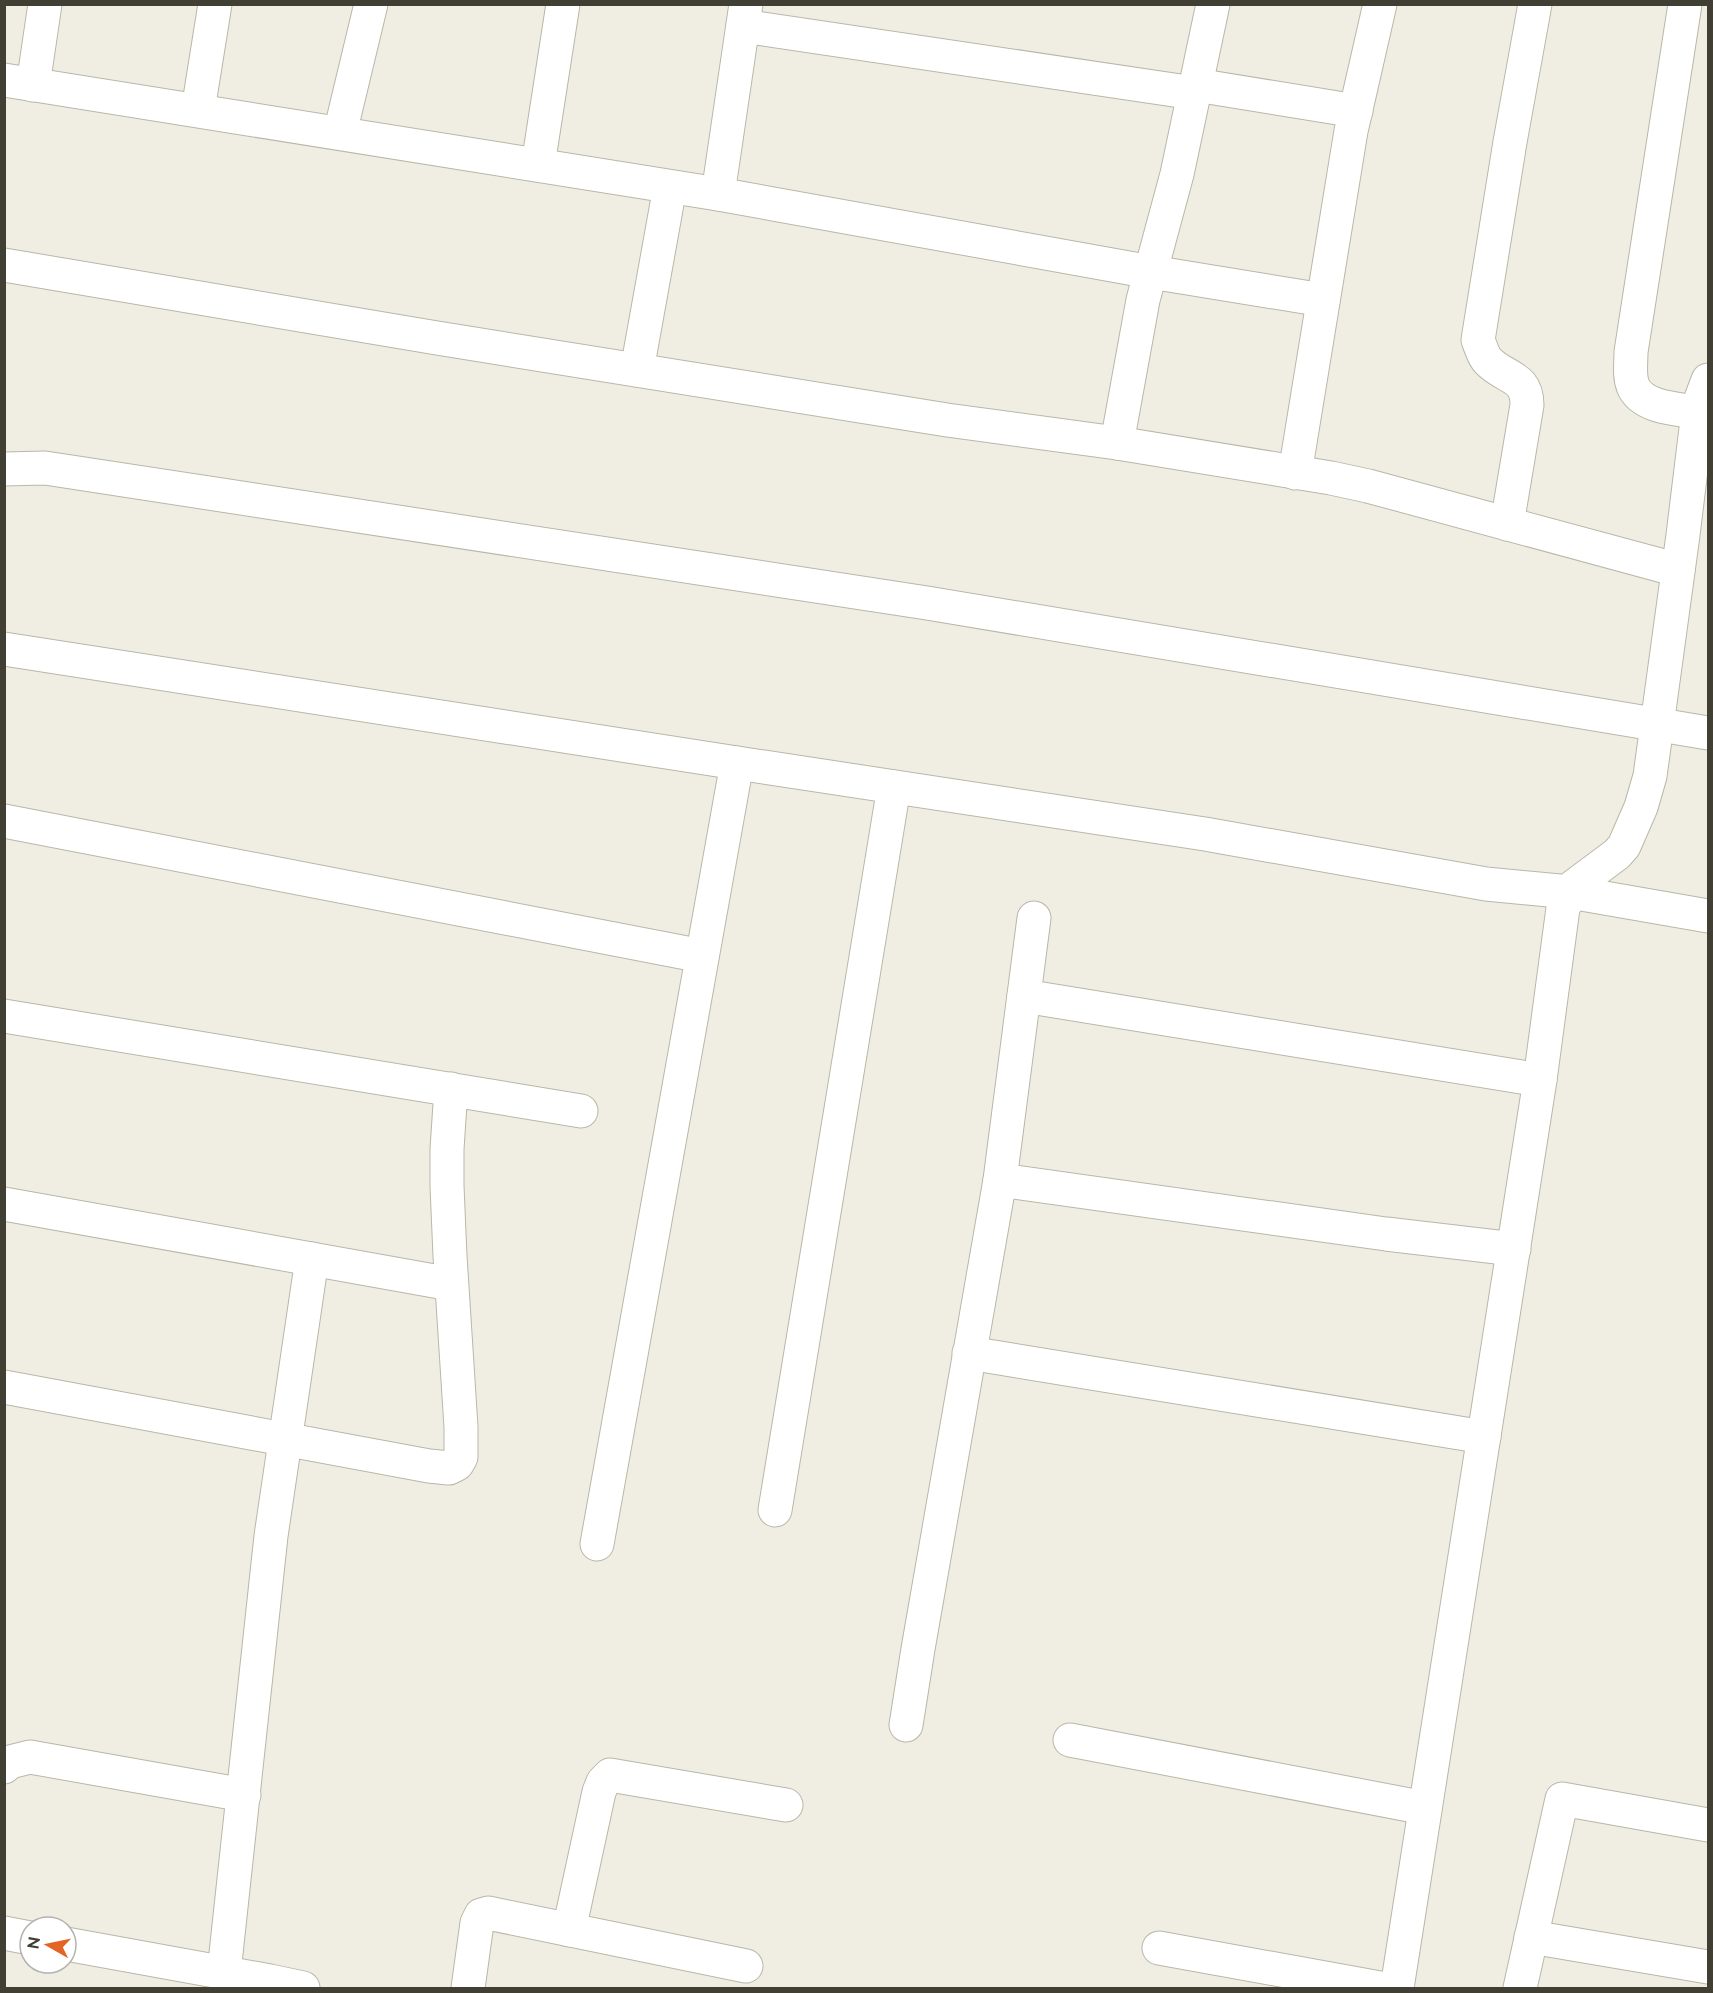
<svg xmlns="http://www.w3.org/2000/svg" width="1713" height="1993" font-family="Raleway,sans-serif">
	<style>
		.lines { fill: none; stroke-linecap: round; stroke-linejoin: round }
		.minor-casing { stroke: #bab7a7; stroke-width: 35 }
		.minor { stroke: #fff; stroke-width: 33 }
	</style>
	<rect width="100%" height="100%" fill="#f0eee3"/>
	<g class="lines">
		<g class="minor-casing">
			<g id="minor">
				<path d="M1685,4L1631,352C1631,363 1629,376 1633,386C1642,408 1678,409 1698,412"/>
				<path d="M743,26L1194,93"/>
				<path d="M4,80L718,194L1151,272L1323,300"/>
				<path d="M33,85L45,4"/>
				<path d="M1196,85L1356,111"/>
				<path d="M198,110L215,4"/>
				<path d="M340,133L371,4"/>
				<path d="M538,165L563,4"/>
				<path d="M718,194L746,4"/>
				<path d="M4,265L437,338L947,420L1117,443L1331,478L1368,486L1678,570"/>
				<path d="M637,370L670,187"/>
				<path d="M1117,443L1143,300L1177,174L1213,4"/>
				<path d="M4,469L45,468L927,603L1708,733"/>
				<path d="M1295,473L1351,131L1380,4"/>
				<path d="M1507,524L1527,405C1527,375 1505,379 1488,361C1483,356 1481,347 1478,340L1510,142L1535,4"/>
				<path d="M4,649L737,763L1205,834L1486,884L1570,892L1708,916"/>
				<path d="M4,821L702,956"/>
				<path d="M1024,996L1540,1080"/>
				<path d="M4,1016L581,1111"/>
				<path d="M1000,1180L1034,918"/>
				<path d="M4,1204L451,1284"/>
				<path d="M969,1353L1484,1437"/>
				<path d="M4,1387L429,1466L449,1468L457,1464L461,1457V1427L450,1256L447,1186V1149L451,1089"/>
				<path d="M775,1510L894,787"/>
				<path d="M597,1544L737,763"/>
				<path d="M906,1725L918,1649L1000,1180L1386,1234L1514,1249"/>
				<path d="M1070,1740L1425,1808"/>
				<path d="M4,1767L10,1762L30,1757L244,1795"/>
				<path d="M569,1930L599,1792L603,1782L610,1775L786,1805"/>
				<path d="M4,1933L30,1938"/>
				<path d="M1531,1937L1708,1967"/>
				<path d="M66,1944L270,1981L303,1988"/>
				<path d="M1159,1948L1380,1988"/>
				<path d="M224,1972L271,1536L312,1259"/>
				<path d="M468,1988L477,1923L481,1915L488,1913L746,1966"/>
				<path d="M1397,1988L1540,1080L1563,908L1574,886L1617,854L1624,846L1641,807L1650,776L1683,535L1698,412L1699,404L1708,380"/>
				<path d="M1520,1988L1562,1799L1708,1825"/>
			</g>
		</g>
		<use href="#minor" class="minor"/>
	</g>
	<rect width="1713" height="1993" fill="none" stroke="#413e34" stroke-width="12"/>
	<g transform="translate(48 1945) rotate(279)"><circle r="28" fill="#ffffff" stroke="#b3b2ae" stroke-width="1.5"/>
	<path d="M0-4.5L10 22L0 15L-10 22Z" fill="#e46326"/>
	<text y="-9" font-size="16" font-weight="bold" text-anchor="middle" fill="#413e34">N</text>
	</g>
</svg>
